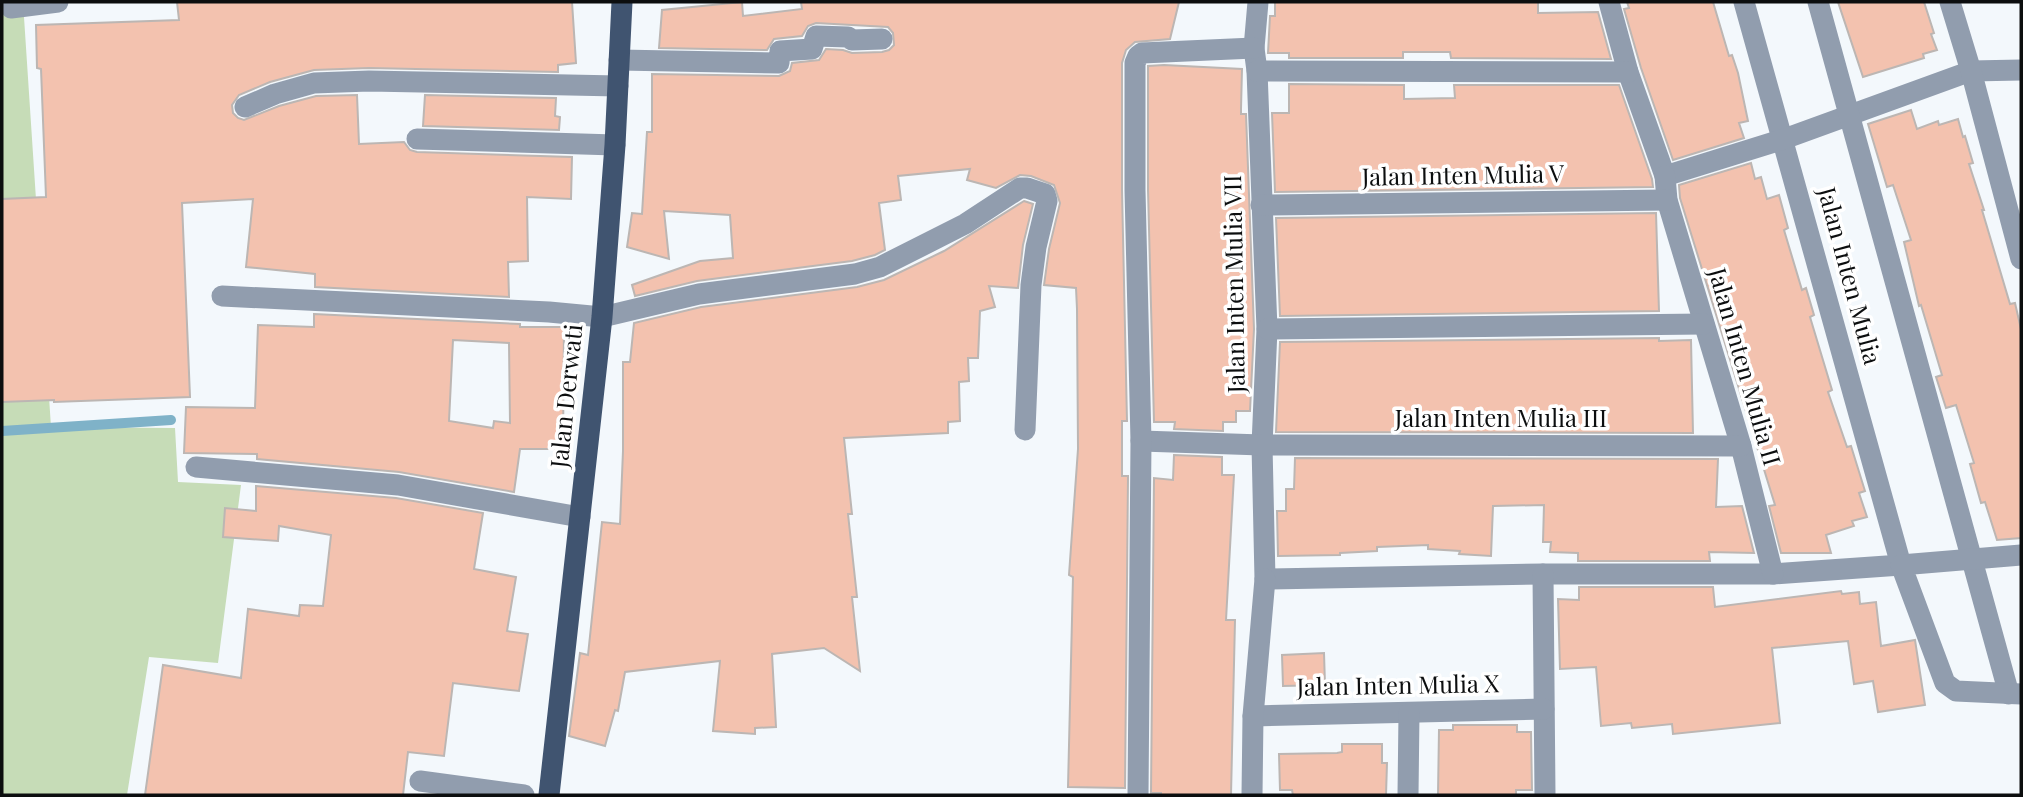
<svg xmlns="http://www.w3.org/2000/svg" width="2023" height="797" font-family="'Playfair Display',serif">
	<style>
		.green { fill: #c6dcb7 }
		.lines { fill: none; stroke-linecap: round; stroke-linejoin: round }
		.stream { stroke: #7fb2c8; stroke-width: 10 }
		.building { fill: #f3c2af; stroke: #bcb6b3; stroke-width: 2; fill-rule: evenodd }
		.street { stroke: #919dae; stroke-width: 21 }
		.primary { stroke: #405470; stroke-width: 21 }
		.labels { text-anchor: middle; stroke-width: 7; stroke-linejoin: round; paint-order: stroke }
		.street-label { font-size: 24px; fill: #0c0e0f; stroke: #fff }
	</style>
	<rect width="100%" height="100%" fill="#f3f8fc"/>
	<path class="green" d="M2,2H23L51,427L175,428L178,482L241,485L218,663L149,657L127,795H2Z"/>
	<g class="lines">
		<path class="stream" d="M2,431L171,420"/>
	</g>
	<g class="building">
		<path d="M177,2H572L576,63L558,65V72L369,68L314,70L270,82L239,95L232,105L233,113L238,118L244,120L279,106L316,96L357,95L359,144L404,142L410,150L417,152L572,157L571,199L527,197L528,261L508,262L509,297L315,287V274L246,267L253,199L182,203L190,397L54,402V400L2,402V199L46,197L41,69L37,68L36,25L179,20Z"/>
		<path d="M742,2L743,16L802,9L801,2H1179L1170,39L1135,42L1126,50L1122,63V190L1127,421H1122V476H1128L1125,788L1068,787L1073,577L1069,575L1078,449L1077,309L1076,288L1044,285L1049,249L1060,203L1054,185L1031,176L1020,175L996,188L967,180L970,169L898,176L901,200L879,203L885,250L875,255L852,261L697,281L635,296L632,285L700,261L733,258L730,215L664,211L669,259L627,247L632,213L642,214L647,132H652V74L779,76L790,71L792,63L819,60L826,49L843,50L852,53L882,52L889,50L894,45L893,33L888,27L816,23L808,26L802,36L774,39L767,50L659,48L662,10Z"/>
		<path d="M1275,2H1538V13L1598,12L1611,59L1451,58L1450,52H1403V58H1289V53H1268L1270,16H1275Z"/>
		<path d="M1627,2H1713L1729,56L1732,55L1738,73L1748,121L1739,123L1744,138L1673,160L1641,68L1624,9L1629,8Z"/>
		<path d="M1838,2H1924L1934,33L1931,34L1937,50L1923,54L1924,58L1863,77Z"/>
		<path d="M1164,65L1242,69L1241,109V114H1246L1254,329L1250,411H1236V422H1223V431L1174,429L1175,422H1154L1148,190V66Z"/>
		<path d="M1289,84L1404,85V99L1455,98L1454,85H1619L1652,179L1653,187L1275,192L1272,113H1289Z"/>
		<path d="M425,95L556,98L555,116L560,117L559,130L423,126Z"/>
		<path d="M1911,110L1917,129L1938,121L1939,125L1958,119L1963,137L1965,136L1973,163L1969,164L1984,210H1982L2010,304L2015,303L2021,329V538L1997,540L1985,502L1981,503L1970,464L1974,463L1956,405L1946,408L1936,377L1942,375L1921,305L1919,306L1904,242L1911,240L1893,185L1887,187L1868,124Z"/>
		<path d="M1751,163L1755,179L1761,177L1767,199L1779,195L1788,228L1784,230L1802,290L1806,288L1814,315L1810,317L1832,390L1828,392L1847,447L1851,446L1865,491L1859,493L1867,517L1852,521L1854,526L1826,535L1831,553H1781L1769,506L1775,505L1680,198L1679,185Z"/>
		<path d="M1024,201L1033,204L1023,245L1018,288L989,286L995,307L980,311L978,358H968L969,381L959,382L960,421L948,422V433L844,438L852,514H848L857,597H852L860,671L824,648L772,654L776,727L755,728V734L713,731L720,661L625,672L618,711L615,710L605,746L569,736L580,653L588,655L602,522L620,524L623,451V362H630L634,323L701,307L857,287L884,280L944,251Z"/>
		<path d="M1656,213L1659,311L1280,316L1276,218Z"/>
		<path d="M314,314L520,324V327H564L563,449H520L514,492L399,472L257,459V454L184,453L186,407L255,408L258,325L314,327ZM453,340L509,343L510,423L494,421L493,428L449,421Z"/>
		<path d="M1659,338V341L1691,340L1693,433L1276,432L1280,342Z"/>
		<path d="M1174,455L1222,457V475H1234L1226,620H1235L1231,795H1161V793H1151L1154,478L1173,480Z"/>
		<path d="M1295,458L1718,459L1716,507L1742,506L1754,553L1709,552L1710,561H1578V553L1550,552L1551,542H1543L1544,505L1493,506L1491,556L1459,554L1460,551L1428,549V545L1377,547V551L1340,553V555L1278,556L1277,511H1286V489H1294Z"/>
		<path d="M256,486L396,498L483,513L474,569L516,577L507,631L528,634L519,691L453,683L444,756L408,752L403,795H145L163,665L241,678L248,609L299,616L300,605L323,606L331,535L279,526L278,541L223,537L225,508L256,511Z"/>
		<path d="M1579,587H1713L1715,607L1841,591L1842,594L1859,592L1860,604L1876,602L1881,646L1915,640L1925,705L1878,712L1873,681L1854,684L1848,641L1772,648L1780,723L1673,734L1672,724L1632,728L1631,723L1601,726L1596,667L1560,669L1558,599L1579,600Z"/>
		<path d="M1324,653L1325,685L1283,686L1282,655Z"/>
		<path d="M1453,725H1517V732H1531L1532,790H1516V795H1438L1439,730H1453Z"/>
		<path d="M1342,744H1382V763H1387L1386,795H1293L1292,790H1280L1279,754L1337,753L1342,752Z"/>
	</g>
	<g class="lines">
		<g class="street">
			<path d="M1258,2L1254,48L1257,71L1267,329L1262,445L1265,579L1543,574H1773L1901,565L1744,2"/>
			<path d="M1609,2L1628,72L1665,176L1784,139L1971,71L2021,70"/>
			<path d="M1818,2L2009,694"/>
			<path d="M1950,2L1971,71L2021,259"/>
			<path d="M11,8L58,2"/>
			<path d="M619,60L779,63L780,51L812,49L816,36L848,37L852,40L882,39"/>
			<path d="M1257,71L1628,72"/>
			<path d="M245,107L275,94L314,83L369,81L618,86"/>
			<path d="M417,139L615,145"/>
			<path d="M1665,176L1667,200L1741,446L1773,574"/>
			<path d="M1261,205L1667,200"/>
			<path d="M222,296L549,312L602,317L699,294L855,274L880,267L965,224L1020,188H1027L1045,194L1047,201L1036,247L1031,285L1025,430"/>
			<path d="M1267,329L1704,324"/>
			<path d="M1141,441L1262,445L1741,446"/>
			<path d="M196,467L398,485L580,517"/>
			<path d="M2021,555L1901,565L1945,683L1956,691L2021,694"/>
			<path d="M1543,574L1545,795"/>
			<path d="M1253,716L1544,709"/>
			<path d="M420,781L524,795"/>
			<path d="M1138,795L1141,441L1135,190V63L1138,56L1142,53L1254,48"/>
			<path d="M1252,795L1253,716L1265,579"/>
			<path d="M1408,795L1409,713"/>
		</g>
		<path class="primary" d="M549,795L602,317L615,145L622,2"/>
	</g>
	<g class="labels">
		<g class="street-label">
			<text transform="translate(1463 176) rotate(-1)" y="8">Jalan Inten Mulia V</text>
			<text transform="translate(1849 276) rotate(75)" y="8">Jalan Inten Mulia</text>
			<text transform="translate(1235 284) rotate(-91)" y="8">Jalan Inten Mulia VII</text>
			<text transform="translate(1744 367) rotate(74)" y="8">Jalan Inten Mulia II</text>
			<text transform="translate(567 396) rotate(-84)" y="8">Jalan Derwati</text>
			<text x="1501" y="427">Jalan Inten Mulia III</text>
			<text transform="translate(1398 686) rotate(-1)" y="8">Jalan Inten Mulia X</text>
		</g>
	</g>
	<rect width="2023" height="797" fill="none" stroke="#0c0e0f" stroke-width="7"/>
</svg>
